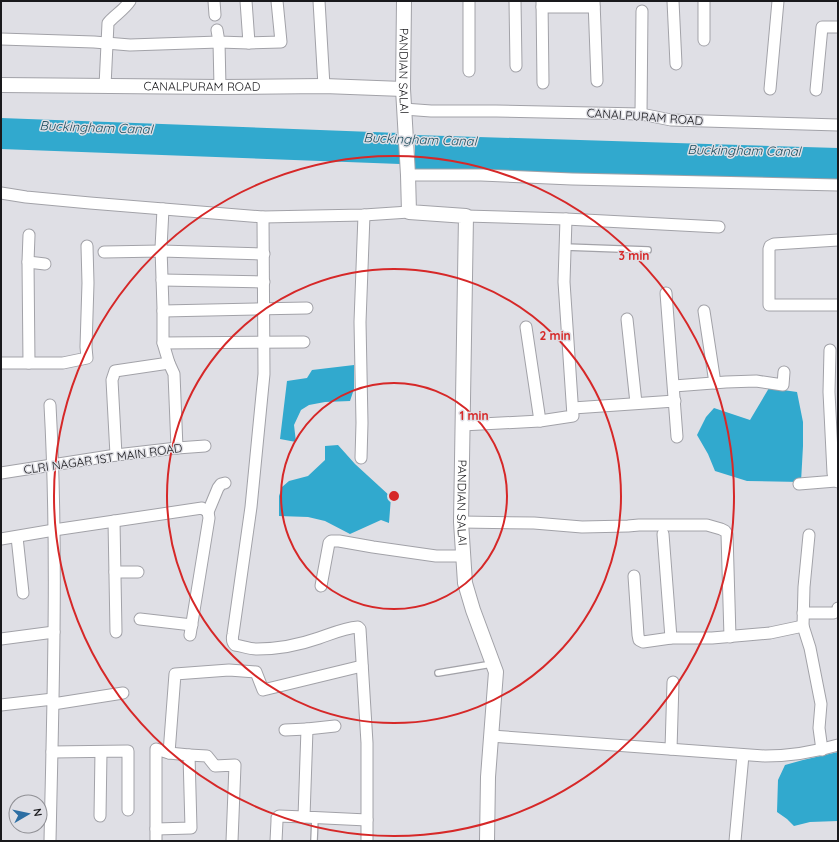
<svg xmlns="http://www.w3.org/2000/svg" width="839" height="842" font-family="Quicksand,sans-serif">
	<style>
		.water { fill: #31a9ce }
		.lines { fill: none; stroke-linecap: round; stroke-linejoin: round }
		.service-casing { stroke: #a2a2a8; stroke-width: 8 }
		.minor-casing { stroke: #a2a2a8; stroke-width: 13 }
		.tertiary-casing { stroke: #a2a2a8; stroke-width: 16 }
		.service { stroke: #fff; stroke-width: 5.5 }
		.minor { stroke: #fff; stroke-width: 11 }
		.tertiary { stroke: #fff; stroke-width: 14 }
		.ring { fill: none; stroke: #d62828; stroke-width: 2 }
		.labels { text-anchor: middle; stroke-width: 3; stroke-linejoin: round; paint-order: stroke }
		.street-label { font-size: 12px; fill: #19191c; stroke: #dfdfe5 }
		.water-label { font-size: 13px; font-style: italic; fill: #1b4b5b; stroke: #dfdfe5 }
		.centre { fill: #d62828; stroke: #dfdfe5; stroke-width: 2 }
		.ring-label { font-size: 12px; text-anchor: middle; font-weight: bold; fill: #d62828; stroke: #dfdfe5; stroke-width: 3; stroke-linejoin: round; paint-order: stroke }
	</style>
	<rect width="100%" height="100%" fill="#dfdfe5"/>
	<g class="water">
		<path d="M1,118L399,133L400,164L1,149Z"/>
		<path d="M415,135L838,148V185L415,174Z"/>
		<path d="M354,365V389L350,401L325,402L309,405L301,410L294,425L296,442L280,439L287,381L307,378L312,370Z"/>
		<path d="M769,388L797,392L803,422V446L801,482L747,481L715,471L708,454L697,435L706,417L714,408L750,420Z"/>
		<path d="M338,445L355,464L391,497L389,523L381,520L350,534L325,521L308,517L279,516V496L282,487L289,481L308,476L325,460V446Z"/>
		<path d="M838,752V821L810,822L794,826L787,819L777,812L778,780L785,765L803,760Z"/>
	</g>
	<g class="lines">
		<g class="service-casing">
			<g id="service">
				<path d="M565,247L648,250"/>
				<path d="M438,673L492,664"/>
				<path d="M314,841L315,818"/>
			</g>
		</g>
		<g class="minor-casing">
			<g id="minor">
				<path d="M214,1L215,15"/>
				<path d="M246,1L249,43"/>
				<path d="M319,1L324,86"/>
				<path d="M515,1L516,66"/>
				<path d="M542,1L543,83"/>
				<path d="M594,1L597,81"/>
				<path d="M673,1L676,64"/>
				<path d="M704,1V40"/>
				<path d="M542,7H594"/>
				<path d="M217,30L219,42L249,43L281,42L277,1"/>
				<path d="M1,39L94,42L130,45L219,42L220,87"/>
				<path d="M469,71V1"/>
				<path d="M105,86L108,23C115,15 124,10 130,1"/>
				<path d="M770,89L778,1"/>
				<path d="M816,90L822,27H838"/>
				<path d="M404,109L431,111H496L641,114L671,120L838,125"/>
				<path d="M641,114L642,11"/>
				<path d="M408,175H481L572,179L838,185"/>
				<path d="M1,193L26,197L90,203L263,217L364,215L409,212"/>
				<path d="M163,209L161,248L163,308V343L169,363L174,374L177,448"/>
				<path d="M466,216L566,219L719,227"/>
				<path d="M263,217L264,374L251,507L233,634C232,638 232,642 235,645C242,646 250,649 257,649C278,649 299,645 319,638C331,634 344,628 358,627L360,629L367,743V841"/>
				<path d="M29,235L28,262L29,363"/>
				<path d="M838,240L774,244L770,246L769,249V305H838"/>
				<path d="M104,252L161,251L264,254"/>
				<path d="M28,262L45,264"/>
				<path d="M162,280L264,282"/>
				<path d="M666,293L677,437"/>
				<path d="M163,311L307,308"/>
				<path d="M704,311L715,383"/>
				<path d="M627,319L636,403"/>
				<path d="M526,327L540,421"/>
				<path d="M163,343L304,342"/>
				<path d="M830,350L829,392L833,473L834,478L838,482"/>
				<path d="M1,363H63L87,358L86,347L88,283L87,246"/>
				<path d="M674,386L726,382L756,381L783,385L784,372"/>
				<path d="M50,405C58,550 53,696 50,841"/>
				<path d="M573,408L675,401"/>
				<path d="M462,425L540,421L573,416L564,282L566,219"/>
				<path d="M116,455L112,380L115,371L169,363"/>
				<path d="M361,458L362,423L360,322L364,215"/>
				<path d="M1,473L116,455L177,448L205,446"/>
				<path d="M799,484L836,481"/>
				<path d="M208,512L218,488L221,484L225,483"/>
				<path d="M114,521L116,632"/>
				<path d="M461,522L534,523L582,527L628,526L639,525H707L721,529L725,531L727,534L730,637"/>
				<path d="M663,534L671,638"/>
				<path d="M809,535L804,587L803,626L810,648L821,704L819,728L822,750"/>
				<path d="M17,537L23,593"/>
				<path d="M1,539L54,530L202,508L208,512L209,518L190,635"/>
				<path d="M115,572H138"/>
				<path d="M634,576L638,635L639,640L643,642L671,638H712L747,635L770,633L803,626"/>
				<path d="M321,586L329,543L331,541H339L373,547L436,556H463"/>
				<path d="M803,613H833C836,612 838,612 838,608"/>
				<path d="M140,619L192,625"/>
				<path d="M1,639L54,632"/>
				<path d="M53,704L123,693"/>
				<path d="M1,705L53,699"/>
				<path d="M335,726L307,729L304,817L367,820"/>
				<path d="M285,730L307,729"/>
				<path d="M491,736L765,756C790,756 814,752 838,745"/>
				<path d="M671,749L673,682"/>
				<path d="M52,752L128,751V810"/>
				<path d="M189,755L207,756L215,766L235,765L232,841"/>
				<path d="M100,816L101,752"/>
				<path d="M156,829L191,828L189,755L169,753"/>
				<path d="M156,841V749L169,753L175,674L229,670L256,672L263,690L362,666"/>
				<path d="M276,841L277,821V818L279,816L304,817"/>
				<path d="M735,841L743,755"/>
			</g>
		</g>
		<g class="tertiary-casing">
			<g id="tertiary">
				<path id="s1" d="M404,1L403,89L408,175L409,212L466,216L461,522L465,583L473,610L496,672L488,777L487,841"/>
				<path id="s2" d="M1,85L220,87L324,86L403,89"/>
			</g>
		</g>
		<use href="#service" class="service"/>
		<use href="#minor" class="minor"/>
		<use href="#tertiary" class="tertiary"/>
	</g>
	<g class="ring">
		<circle cx="394" cy="496" r="113"/>
		<circle cx="394" cy="496" r="227"/>
		<circle cx="394" cy="496" r="340"/>
	</g>
	<g class="labels">
		<g class="street-label">
			<text dy="4" stroke="none"><textPath href="#s1" startOffset="70">PANDIAN SALAI</textPath></text>
			<text dy="4" stroke="none"><textPath href="#s2" startOffset="201">CANALPURAM ROAD</textPath></text>
			<text transform="translate(645 117) rotate(4)" y="4">CANALPURAM ROAD</text>
			<text transform="translate(103 459) rotate(-8)" y="4">CLRI NAGAR 1ST MAIN ROAD</text>
			<text dy="4" stroke="none"><textPath href="#s1" startOffset="555">PANDIAN SALAI</textPath></text>
		</g>
		<g class="water-label">
			<text transform="translate(96 127) rotate(2)" y="5">Buckingham Canal</text>
			<text transform="translate(420 139) rotate(2)" y="5">Buckingham Canal</text>
			<text transform="translate(744 150) rotate(1)" y="5">Buckingham Canal</text>
		</g>
	</g>
	<circle cx="394" cy="496" r="6" class="centre"/>
	<g class="ring-label">
		<text x="634" y="260">3 min</text>
		<text x="555" y="340">2 min</text>
		<text x="474" y="420">1 min</text>
	</g>
	<rect width="839" height="842" fill="none" stroke="#19191c" stroke-width="4"/>
	<g transform="translate(28 814) rotate(81)"><circle r="19" fill="#dfdfe5" stroke="#909095"/>
	<path d="M0-3L7 15L0 10L-7 15Z" fill="#2c6ea3"/>
	<text y="-6" font-size="11" font-weight="bold" text-anchor="middle" fill="#19191c">N</text>
	</g>
</svg>
